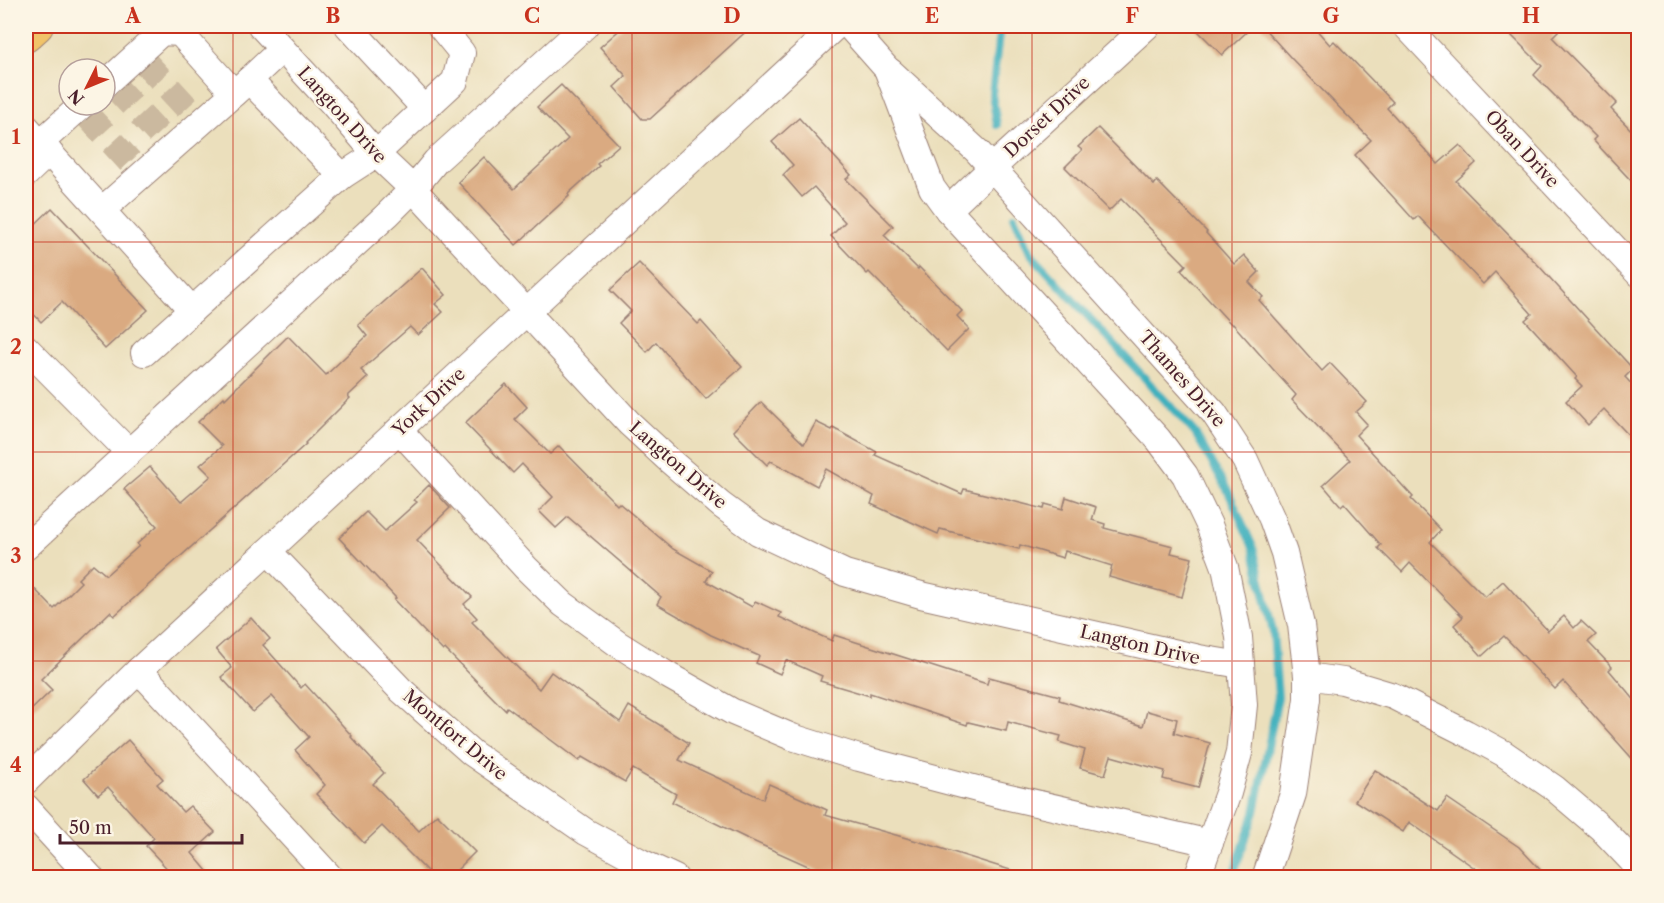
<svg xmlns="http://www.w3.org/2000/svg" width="1664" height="903" font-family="'Libre Caslon Text',serif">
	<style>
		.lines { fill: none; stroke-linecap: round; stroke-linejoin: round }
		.stream { stroke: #41b0bd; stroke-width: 8 }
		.building { fill: #daaa81 }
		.minor-tunnel { stroke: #cbb99f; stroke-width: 26; stroke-dasharray: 26 13; stroke-linecap: butt }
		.minor-casing { stroke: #9a7f74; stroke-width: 28 }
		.major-casing { stroke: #9a7f74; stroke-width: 34 }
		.minor { stroke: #fff; stroke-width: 26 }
		.major { stroke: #f1c369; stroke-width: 32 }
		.grid { fill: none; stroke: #c8321e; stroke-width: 1.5; stroke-opacity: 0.55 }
		.labels { text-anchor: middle; stroke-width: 5; stroke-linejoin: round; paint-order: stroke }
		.street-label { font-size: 18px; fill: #4a1f2b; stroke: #fcf5e5 }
		.neatline { fill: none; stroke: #c8321e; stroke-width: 2 }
		.grid-label { font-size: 20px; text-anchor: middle; font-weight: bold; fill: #c8321e }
	</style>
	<rect width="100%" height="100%" fill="#fcf5e5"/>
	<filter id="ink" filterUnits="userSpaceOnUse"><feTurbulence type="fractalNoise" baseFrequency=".0167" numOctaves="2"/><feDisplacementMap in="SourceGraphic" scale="12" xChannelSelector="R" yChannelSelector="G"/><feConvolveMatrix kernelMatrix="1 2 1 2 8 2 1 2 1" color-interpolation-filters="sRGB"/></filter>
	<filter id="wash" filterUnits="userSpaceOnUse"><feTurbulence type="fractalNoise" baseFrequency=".008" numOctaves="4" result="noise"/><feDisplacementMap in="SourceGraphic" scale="24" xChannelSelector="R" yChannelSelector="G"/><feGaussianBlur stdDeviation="1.35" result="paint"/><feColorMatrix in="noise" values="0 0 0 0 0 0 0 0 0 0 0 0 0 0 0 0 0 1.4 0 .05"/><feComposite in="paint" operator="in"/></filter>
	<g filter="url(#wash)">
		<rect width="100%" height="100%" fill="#ebdfbc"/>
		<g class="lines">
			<g class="stream">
				<path d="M997,125L992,94L1000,26"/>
				<path d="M1014,216L1030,253L1195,433L1227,489L1253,547L1273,632L1278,697L1255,812L1232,878"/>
			</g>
		</g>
		<g id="blocks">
			<g class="building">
				<path d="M624,26H752L650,119H642L614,87L626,76L600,47Z"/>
				<path d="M1193,26H1253L1222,55Z"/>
				<path d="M1262,26H1313L1330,45L1334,41L1393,102L1387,108L1438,164L1460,145L1476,163L1456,181L1539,266L1633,369L1625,377L1638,391V445L1604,409L1588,425L1566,401L1582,386L1575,379L1577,377L1525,320L1532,314L1495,272L1483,284L1418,216L1414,220L1355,155L1371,140L1291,58Z"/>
				<path d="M1502,26H1563L1552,37L1617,103L1611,109L1638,137V188L1593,140L1596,137L1534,75L1542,66Z"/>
				<path d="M561,85L619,145L597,164L599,166L568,194L569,196L516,245L458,182L484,157L514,189L568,139L537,107Z"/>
				<path d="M799,118L851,175L846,179L893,226L884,235L918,269L919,267L962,311L957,316L969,329L947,351L869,272L867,274L831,236L845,222L814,187L802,197L783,175L793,165L772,142Z"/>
				<path d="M1098,128L1154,185L1157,181L1207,232L1206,233L1234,264L1244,255L1259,272L1249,282L1263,297L1259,300L1322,371L1330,363L1367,402L1356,412L1367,424L1356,435L1413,497L1411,499L1441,530L1430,542L1485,597L1503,581L1548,631L1564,616L1574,628L1581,621L1596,635L1588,642L1612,667L1609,670L1638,704V765L1563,681L1555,689L1504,636L1482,656L1454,625L1463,617L1410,563L1402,572L1378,548L1381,545L1344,503L1341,506L1323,485L1350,460L1292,400L1296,395L1233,324L1232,325L1181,270L1186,265L1121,199L1109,211L1065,167L1082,150L1078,147Z"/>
				<path d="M52,208L148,310L105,349L62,302L41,322L26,306V233Z"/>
				<path d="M639,263L698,324L701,321L742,367L706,399L656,342L647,352L619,323L631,311L610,290Z"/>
				<path d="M422,268L446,295L435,304L443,312L418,335L410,327L361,370L368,377L348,396L350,398L305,443L306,444L114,616L110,612L41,679L52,690L26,715V580L54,609L81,582L78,579L93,564L106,575L139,546L137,544L157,526L124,489L150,467L181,502L211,476L200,465L222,446L198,422L224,397L225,399L288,336L326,375L367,336L358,325Z"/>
				<path d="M506,384L527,407L515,419L550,454L559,446L617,505L619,503L673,549L712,571L706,581L752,607L755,601L781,613L779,617L832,641L834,635L987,684L989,677L1060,696L1059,700L1143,726L1147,711L1177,719L1174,733L1210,743L1198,788L1163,779L1165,771L1111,756L1105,775L1080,768L1085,750L1059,742L1061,736L1008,722L1006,731L968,722L967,725L870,693V696L820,681L822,676L786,660L780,674L756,663L759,656L711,635L657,604L661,597L568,517L556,528L539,511L553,497L522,464L513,473L465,423Z"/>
				<path d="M761,402L804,444L816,422L832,430L833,428L877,452L875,455L962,494L964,489L1044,509L1045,504L1063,509L1066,497L1096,507L1092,520L1105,524L1104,528L1173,546L1171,553L1192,558L1182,597L1109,577L1112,566L1065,551L1063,558L1020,545L1019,549L940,529L938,534L871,504L874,496L826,469L817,486L771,461L767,465L733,431Z"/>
				<path d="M429,485L450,508L417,540L472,597L464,604L477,618L472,622L539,689L551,672L620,722L629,706L689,743L679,760L763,799L769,784L827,810L825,815L924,843L1020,873V878H898L865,868L863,878H845L817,870L746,838L672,802L676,794L633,769L625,782L582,757L579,761L507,707L505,710L445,649L443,651L394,600L396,598L339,538L366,512L385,531L417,502L414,500Z"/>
				<path d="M251,618L270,639L263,645L301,688L305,684L352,736L351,737L384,773L373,784L419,831L437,814L475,852L449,878H434L382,826L364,843L316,794L325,785L295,750L309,737L272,696L253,712L221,677L232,668L216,649Z"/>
				<path d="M128,740L163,779L157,784L183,812L190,806L215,832L192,853L213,878H176L146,846L154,838L108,787L98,795L84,779Z"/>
				<path d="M1375,770L1438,811L1447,798L1519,847L1548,878H1489L1409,822L1403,832L1355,801Z"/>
			</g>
		</g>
	</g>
	<g filter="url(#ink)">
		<use href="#blocks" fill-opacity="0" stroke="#9a7f74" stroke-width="1.5"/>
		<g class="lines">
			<g class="minor-tunnel">
				<path d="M143,60L190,111"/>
				<path d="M114,86L161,136"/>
				<path d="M86,114L132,164"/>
			</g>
			<g class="minor-casing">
				<g id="minor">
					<path d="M261,26L333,104L376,154L413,189L629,423L670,461L721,505L758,532L845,573L921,595L1199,658L1241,665"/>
					<path d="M348,26L425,109"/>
					<path d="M849,26L887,69L932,188L948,210L1158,439L1185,475L1209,525L1225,567L1239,637L1244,705L1239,753L1228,793L1197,878"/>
					<path d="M1406,26L1638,273"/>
					<path d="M282,49L249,80L342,176"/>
					<path d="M891,72L977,151L1214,413L1245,460L1272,519L1284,553L1301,625L1307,676V699L1293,794L1265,878"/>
					<path d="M105,84L162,32L180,33L234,93"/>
					<path d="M26,127L192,310"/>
					<path d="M40,143L82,105"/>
					<path d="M26,174L49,152"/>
					<path d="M102,210L249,80"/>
					<path d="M948,210L992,168L1147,26"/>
					<path d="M26,348L129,452"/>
					<path d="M144,353L342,176L376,154L455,81L462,53L440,26"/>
					<path d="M399,430L526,568L563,604L618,644L669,676L733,712L792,737L859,758L996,794L1210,843"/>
					<path d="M26,547L387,215L413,189L436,161L585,26"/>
					<path d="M268,551L401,690L472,753L586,832L641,862L675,878"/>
					<path d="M139,670L331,878"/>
					<path d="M1307,676L1343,681L1393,696L1466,733L1503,753L1554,788L1601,828L1638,867"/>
					<path d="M26,781L139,670L836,26"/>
					<path d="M26,807L91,878"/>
				</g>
			</g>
			<g class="major-casing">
				<path id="major" d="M26,36L37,26"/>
			</g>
			<use href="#minor" class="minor"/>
			<use href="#major" class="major"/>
		</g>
	</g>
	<path class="grid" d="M233,26V878M432,26V878M632,26V878M832,26V878M1032,26V878M1232,26V878M1431,26V878M26,242H1638M26,452H1638M26,661H1638"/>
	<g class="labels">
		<g class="street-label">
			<text transform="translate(342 115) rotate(48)" y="6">Langton Drive</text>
			<text transform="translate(1047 117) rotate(-43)" y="6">Dorset Drive</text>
			<text transform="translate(1522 149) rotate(47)" y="6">Oban Drive</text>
			<text transform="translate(1182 379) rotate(49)" y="6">Thames Drive</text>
			<text transform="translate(429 402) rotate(-43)" y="6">York Drive</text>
			<text transform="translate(678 465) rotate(41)" y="6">Langton Drive</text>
			<text transform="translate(1140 645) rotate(13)" y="6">Langton Drive</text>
			<text transform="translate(455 735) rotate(40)" y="6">Montfort Drive</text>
		</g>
	</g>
	<rect width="1664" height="903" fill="none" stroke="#fcf5e5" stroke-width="66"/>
	<g transform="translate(87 87) rotate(227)"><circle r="28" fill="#fcf5e5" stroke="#b59f9b" stroke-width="1.5"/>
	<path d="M0-4.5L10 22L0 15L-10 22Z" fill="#c8321e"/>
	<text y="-9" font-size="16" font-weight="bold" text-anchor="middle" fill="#4a1f2b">N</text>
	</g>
	<path d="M60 834v9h182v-9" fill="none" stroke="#4a1f2b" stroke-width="3"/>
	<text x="69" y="834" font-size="18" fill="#4a1f2b" stroke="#fcf5e5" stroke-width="4.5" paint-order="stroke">50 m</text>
	<rect x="33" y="33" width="1598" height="837" class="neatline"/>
	<g class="grid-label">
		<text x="133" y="23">A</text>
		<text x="333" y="23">B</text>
		<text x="532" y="23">C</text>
		<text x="732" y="23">D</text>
		<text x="932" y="23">E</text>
		<text x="1132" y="23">F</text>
		<text x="1331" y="23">G</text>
		<text x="1531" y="23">H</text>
		<text x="16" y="144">1</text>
		<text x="16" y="354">2</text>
		<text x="16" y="563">3</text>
		<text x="16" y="772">4</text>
	</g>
</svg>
